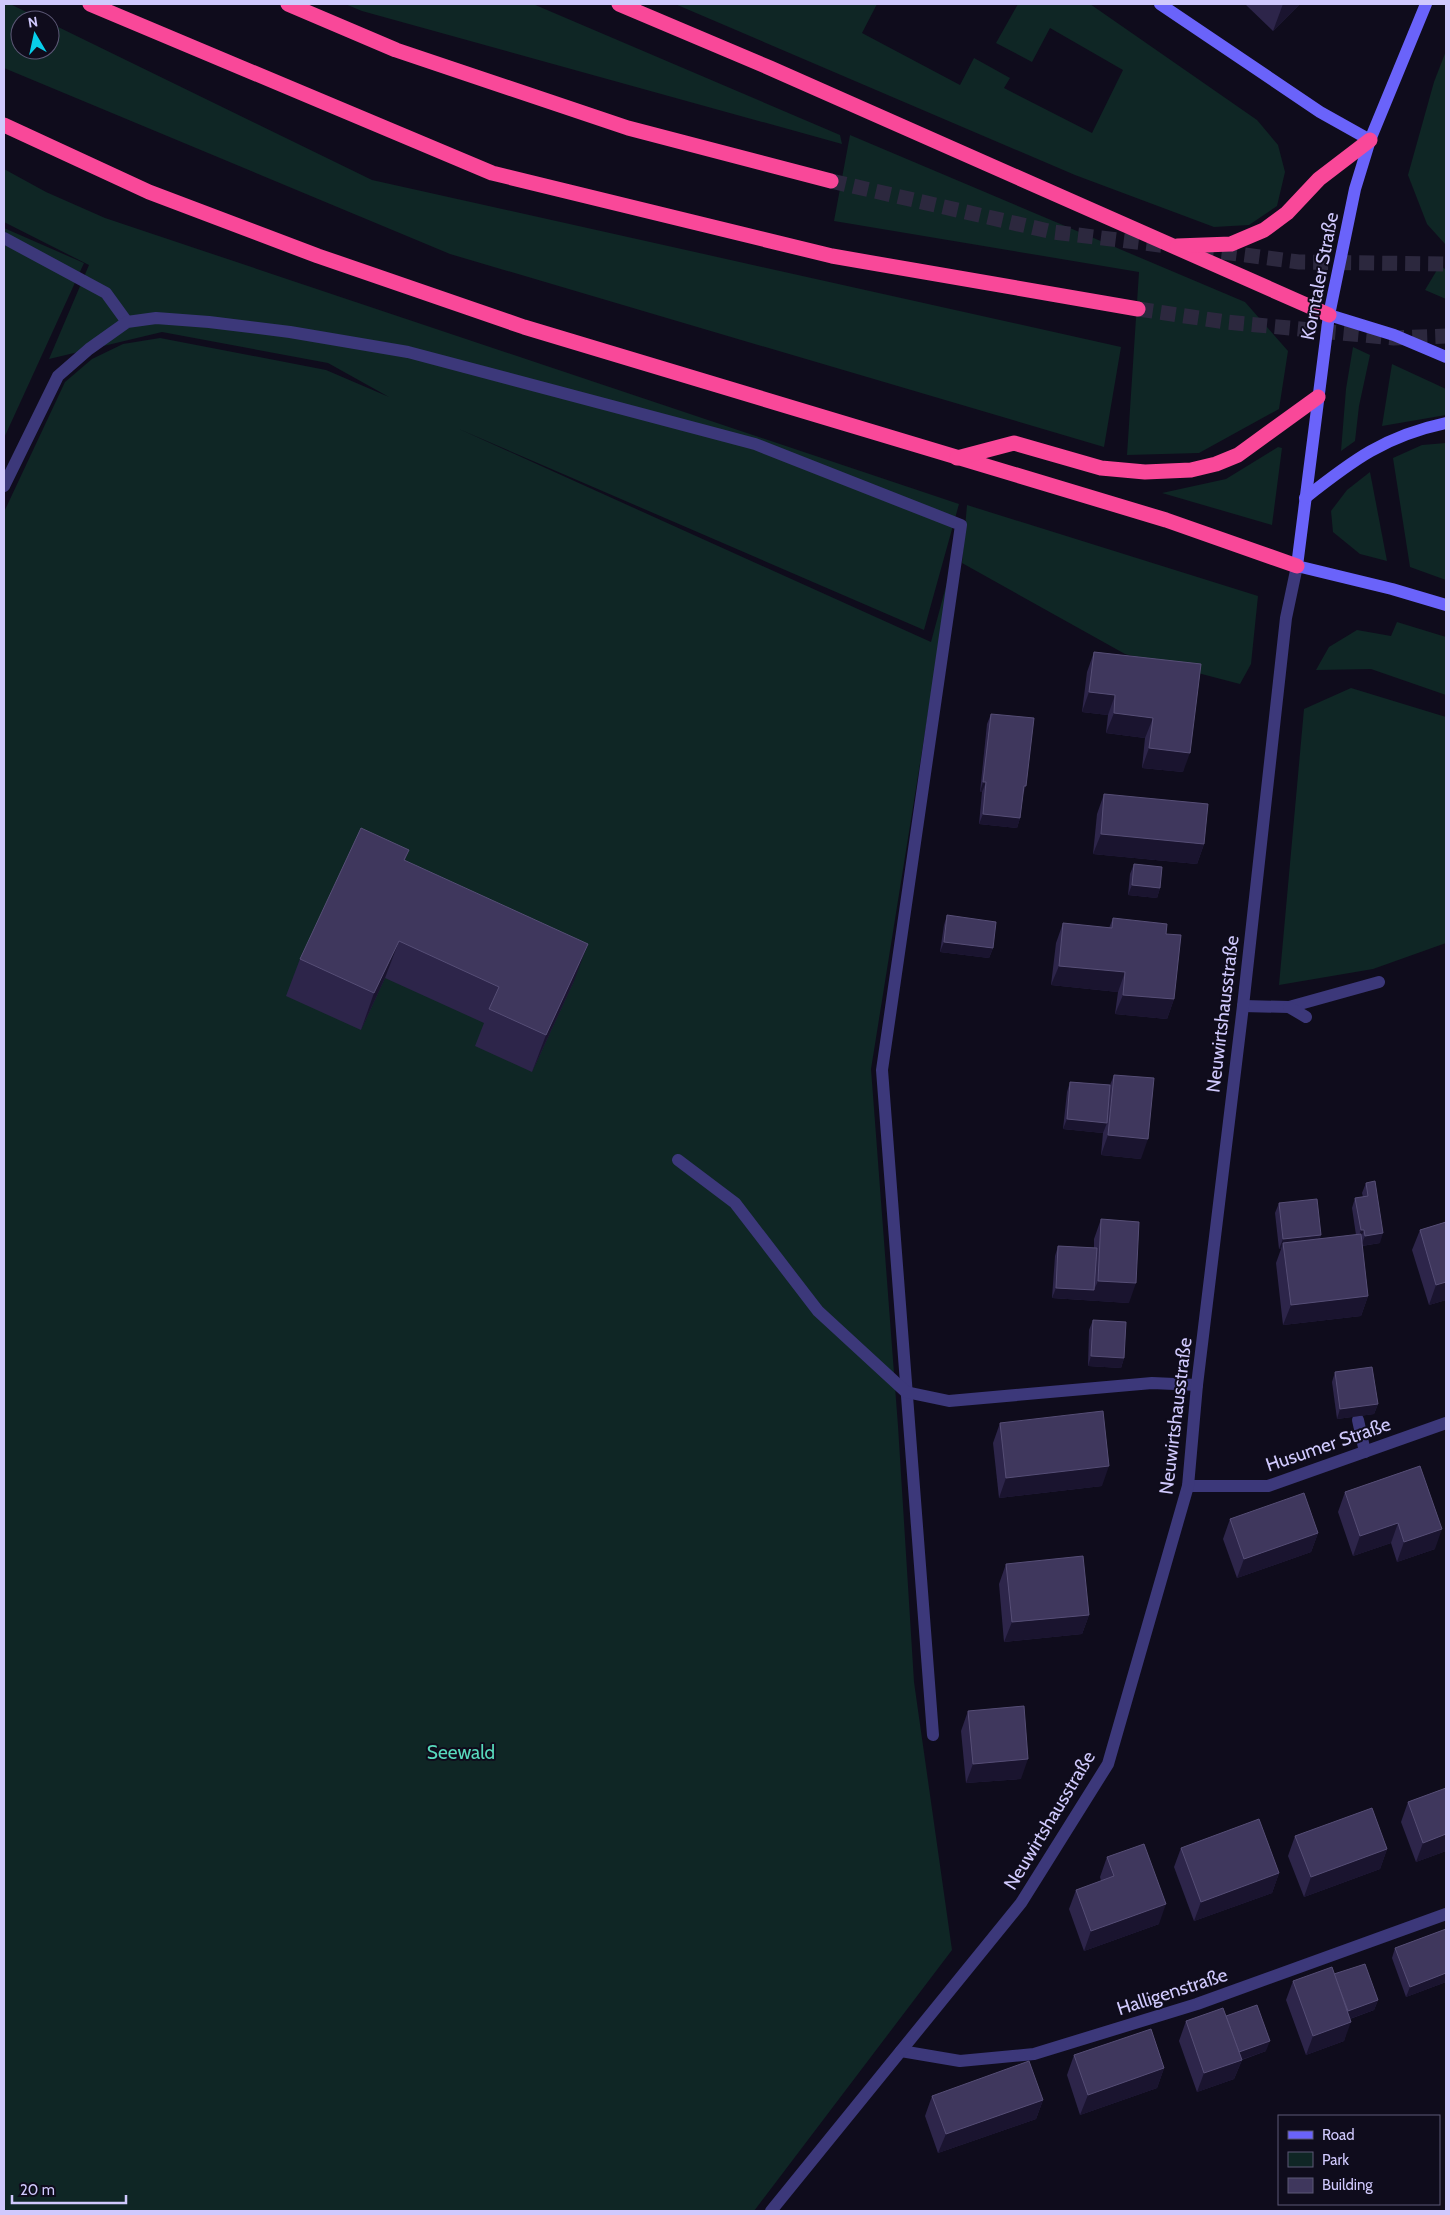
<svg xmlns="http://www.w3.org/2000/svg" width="1450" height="2215" font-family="Cabin,sans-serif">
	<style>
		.green { fill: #0f2625 }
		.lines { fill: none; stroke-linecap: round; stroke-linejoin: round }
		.highway-tunnel { stroke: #2c283e; stroke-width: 15; stroke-dasharray: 15 8; stroke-linecap: butt }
		.lane { stroke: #3c387a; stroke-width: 12 }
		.street { stroke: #3c387a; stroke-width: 12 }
		.secondary { stroke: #6a63fa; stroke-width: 12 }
		.highway { stroke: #f94899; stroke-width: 15 }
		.wall { fill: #2d254a }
		.shaded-wall { fill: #1a142f }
		.building { fill: #3f375d; stroke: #564e76 }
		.labels { text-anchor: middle; stroke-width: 4; stroke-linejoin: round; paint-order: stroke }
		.street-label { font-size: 19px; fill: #d0c9fd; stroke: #0f0c1c }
		.park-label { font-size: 19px; fill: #58d9bc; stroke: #0f0c1c }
	</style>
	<rect width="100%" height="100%" fill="#0f0c1c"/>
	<g class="green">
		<path d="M4,4H10L43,20H20V50H50V23L372,180L1121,347L1104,447L450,254L4,68Z"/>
		<path d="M345,4H533L840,135L842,144L362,11Z"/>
		<path d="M675,4H877L862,33L960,85L974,58L1010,78L1004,88L1092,133L1123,70L1050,28L1032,62L996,43L1018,4H1090L1257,120L1278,145L1285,172L1277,206L1249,225L1214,227L1075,175Z"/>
		<path d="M1446,51V245L1427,224L1408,175L1434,82Z"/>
		<path d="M850,135L1245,302L1288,351L1279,409L1199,453L1127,455L1139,272L834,221Z"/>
		<path d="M4,169L46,192L105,218L959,504L924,630L459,429L931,642L952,564L871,1069L898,1426L914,1682L952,1950L754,2211H4V512L65,382L92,359L123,344L160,338L326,370L389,397L328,363L162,332L49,359L89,265L4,222Z"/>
		<path d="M4,228L84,263L4,438Z"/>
		<path d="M1440,265L1446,270V299L1425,290Z"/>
		<path d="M1353,347L1370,355L1359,406L1355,441L1341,451L1346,389Z"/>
		<path d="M1392,364L1446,389V415L1382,426Z"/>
		<path d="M1446,443V580L1410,567L1393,458L1422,445Z"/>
		<path d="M1278,447L1282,448L1272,525L1162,493L1226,479Z"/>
		<path d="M1370,472L1387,561L1360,554L1333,532L1331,511L1347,490Z"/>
		<path d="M967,505L1258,596L1251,664L1240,684L1125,654L962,563Z"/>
		<path d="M1397,622L1446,637V695L1371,669L1316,670L1329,647L1357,630L1391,636Z"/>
		<path d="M1351,688L1446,717V943L1373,969L1279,985L1304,709Z"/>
	</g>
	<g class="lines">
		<g class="highway-tunnel">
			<path d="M831,181L1053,232L1168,246"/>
			<path d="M1199,249L1299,262L1446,264"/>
			<path d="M1138,309L1226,322L1394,338L1446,336"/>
		</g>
		<g class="lane">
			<path d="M4,238L106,293L127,322"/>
			<path d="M4,486L58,376L89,349L127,322L156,318L209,322L290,332L408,352L755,444L961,525L882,1070L933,1735"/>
			<path d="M1243,1006L1289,1007L1379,982"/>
			<path d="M1289,1007L1306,1017"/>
			<path d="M678,1160L735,1203L818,1311L906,1392L949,1401L1152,1383L1197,1385"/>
			<path d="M1358,1420L1365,1452"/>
		</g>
		<g class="street">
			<path d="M1188,1486H1268L1446,1423"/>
			<path d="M901,2051L960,2061L1034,2054L1197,2004L1446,1914"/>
			<path d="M771,2211L1021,1903L1108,1764L1188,1486L1197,1385L1243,1006L1286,618L1297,566"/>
		</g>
		<g class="secondary">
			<path d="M1160,4L1320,112L1370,140"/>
			<path d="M1426,4L1370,140L1355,189L1329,315L1297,566L1392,589L1446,605"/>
			<path d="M1329,315L1394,335L1446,357"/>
			<path d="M1305,498C1353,460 1385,436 1446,423"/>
		</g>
		<g class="highway">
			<path d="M90,4L492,173L832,256L1138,309"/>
			<path d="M288,4L396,50L628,128L831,181"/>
			<path d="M619,4L770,68L1329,315"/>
			<path d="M4,125L149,192L318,256L524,327L1166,520L1297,566"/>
			<path d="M1177,246L1231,244L1264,230L1287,213L1319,179L1370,140"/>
			<path d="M957,458L1014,443L1101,468L1145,472L1191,470L1216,464L1238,455L1318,397"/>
		</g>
	</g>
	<g class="wall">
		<path d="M1245,4H1300L1273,31Z"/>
		<path d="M1094,652L1201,664L1183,772L1142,768L1145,738L1106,733L1108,715L1082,712L1087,672Z"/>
		<path d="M991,714L1023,796L1020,818L1017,828L979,824L982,792H980L987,724Z"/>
		<path d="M1104,794L1204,844L1197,864L1093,854L1097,814Z"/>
		<path d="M409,850L405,860L574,981L532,1072L475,1046L484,1023L385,978L361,1030L286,996L300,959Z"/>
		<path d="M1134,864L1160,888L1157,898L1128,895L1130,874Z"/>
		<path d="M947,915L993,948L989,958L940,952L944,925Z"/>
		<path d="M1113,918L1166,934L1174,999L1167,1019L1115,1014L1118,992L1051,985L1056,943L1063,923L1109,928Z"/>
		<path d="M1114,1075L1141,1159L1101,1155L1103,1133L1063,1129L1067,1092L1070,1082L1110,1085Z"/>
		<path d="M1366,1183L1380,1243L1362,1246L1368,1296L1361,1316L1283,1325L1276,1263L1281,1249H1279L1275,1213L1279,1203L1321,1235L1319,1239L1356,1235L1352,1208L1355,1198L1363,1197L1362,1193Z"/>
		<path d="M1101,1219L1129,1303L1052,1298L1055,1256L1058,1246L1094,1248V1239Z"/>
		<path d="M1446,1222V1300L1429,1305L1412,1250L1420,1230Z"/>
		<path d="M1093,1320L1124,1358L1121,1368L1088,1366L1089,1330Z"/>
		<path d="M1335,1372L1378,1404L1374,1414L1337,1419L1332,1382Z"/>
		<path d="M1000,1423L1102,1486L999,1498L993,1443Z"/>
		<path d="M1420,1466L1435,1549L1397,1562L1391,1543L1353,1556L1338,1512L1345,1492Z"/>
		<path d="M1230,1519L1318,1533L1311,1552L1237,1578L1223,1539Z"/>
		<path d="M1006,1564L1089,1615L1082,1634L1004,1642L999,1584Z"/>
		<path d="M968,1711L1021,1779L966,1783L961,1731Z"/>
		<path d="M1446,1788V1851L1416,1862L1401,1822L1408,1802Z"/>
		<path d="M1295,1836L1387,1849L1380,1869L1304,1897L1288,1856Z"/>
		<path d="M1181,1848L1279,1873L1272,1893L1194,1921L1174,1867Z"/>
		<path d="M1107,1857L1159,1924L1084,1951L1069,1909L1076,1890L1101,1881L1100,1877Z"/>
		<path d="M1446,1929V1982L1406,1997L1392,1958L1395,1948Z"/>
		<path d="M1334,1974L1378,2000L1374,2010L1350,2019L1344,2041L1306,2055L1286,2000L1293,1981Z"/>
		<path d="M1226,2016L1266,2051L1242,2060L1234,2079L1197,2092L1179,2041L1186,2021Z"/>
		<path d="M1074,2055L1164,2068L1157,2088L1080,2115L1067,2075Z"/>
		<path d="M932,2096L1043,2100L1036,2119L938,2153L925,2116Z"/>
	</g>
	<g class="shaded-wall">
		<path d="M1283,4H1300L1273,31Z"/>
		<path d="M1089,692L1115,695L1108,715L1082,712Z"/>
		<path d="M1114,713L1153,718L1145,738L1106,733Z"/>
		<path d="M1149,748L1190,753L1183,772L1142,768Z"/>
		<path d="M983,782H986L982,792H980Z"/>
		<path d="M1024,786H1026L1023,796Z"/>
		<path d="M983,814L1020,818L1017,828L979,824Z"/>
		<path d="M1101,834L1204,844L1197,864L1093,854Z"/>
		<path d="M1132,885L1160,888L1157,898L1128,895Z"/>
		<path d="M399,941L385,978L361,1030L374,993Z"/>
		<path d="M944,942L993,948L989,958L940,952Z"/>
		<path d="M588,944L574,981L532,1072L546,1035Z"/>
		<path d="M1059,966L1125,972L1118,992L1051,985Z"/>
		<path d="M1123,995L1174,999L1167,1019L1115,1014Z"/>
		<path d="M1067,1119L1107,1123L1103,1133L1063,1129Z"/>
		<path d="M1108,1135L1148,1139L1141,1159L1101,1155Z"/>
		<path d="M1361,1230H1364L1360,1240H1357Z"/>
		<path d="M1383,1233L1380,1243L1361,1246L1365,1236Z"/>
		<path d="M1321,1235L1317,1245L1283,1243L1281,1249H1279L1283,1239Z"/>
		<path d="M1098,1281L1136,1283L1129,1303L1052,1298L1056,1288L1094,1290Z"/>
		<path d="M1446,1282V1300L1429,1305L1436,1285Z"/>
		<path d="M1368,1296L1361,1316L1283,1325L1291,1305Z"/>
		<path d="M1091,1356L1124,1358L1121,1368L1088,1366Z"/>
		<path d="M1378,1404L1374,1414L1337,1419L1340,1409Z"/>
		<path d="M1109,1466L1102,1486L999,1498L1006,1478Z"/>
		<path d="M1398,1523L1391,1543L1353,1556L1360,1536Z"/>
		<path d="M1442,1529L1435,1549L1397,1562L1404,1542Z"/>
		<path d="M1318,1533L1311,1552L1237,1578L1244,1559Z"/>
		<path d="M1089,1615L1082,1634L1004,1642L1012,1622Z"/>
		<path d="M1028,1759L1021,1779L966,1783L973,1764Z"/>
		<path d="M1446,1834V1851L1416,1862L1423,1843Z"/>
		<path d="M1387,1849L1380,1869L1304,1897L1311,1877Z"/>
		<path d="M1279,1873L1272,1893L1194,1921L1201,1902Z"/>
		<path d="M1166,1904L1159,1924L1084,1951L1091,1931Z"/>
		<path d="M1446,1973V1982L1406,1997L1410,1987Z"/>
		<path d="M1378,2000L1374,2010L1338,2023L1342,2013Z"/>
		<path d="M1351,2022L1344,2041L1306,2055L1313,2036Z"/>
		<path d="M1270,2041L1266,2051L1229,2064L1232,2054Z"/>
		<path d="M1242,2060L1234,2079L1197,2092L1204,2073Z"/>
		<path d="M1164,2068L1157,2088L1080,2115L1088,2095Z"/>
		<path d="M1043,2100L1036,2119L938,2153L946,2134Z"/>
	</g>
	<g class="building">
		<path d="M1094,652L1201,664L1190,753L1149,748L1153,718L1114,713L1115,695L1089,692Z"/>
		<path d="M991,714L1034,718L1026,786H1024L1020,818L983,814L986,782H983Z"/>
		<path d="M1104,794L1208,804L1204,844L1101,834Z"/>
		<path d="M361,828L409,850L404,860L588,944L546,1035L489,1009L499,987L399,941L374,993L300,959Z"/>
		<path d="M1134,864L1162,867L1160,888L1132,885Z"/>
		<path d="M947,915L996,922L993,948L944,942Z"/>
		<path d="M1113,918L1167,924L1166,934L1181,935L1174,999L1123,995L1125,972L1059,966L1063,923L1112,928Z"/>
		<path d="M1114,1075L1154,1078L1148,1139L1108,1135Z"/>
		<path d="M1070,1082L1110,1085L1107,1123L1067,1119Z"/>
		<path d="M1375,1181L1383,1233L1365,1236L1364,1230H1361L1355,1198L1368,1196L1366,1183Z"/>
		<path d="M1317,1199L1321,1235L1283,1239L1279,1203Z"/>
		<path d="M1101,1219L1139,1222L1136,1283L1098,1281Z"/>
		<path d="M1446,1222V1282L1436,1285L1420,1230Z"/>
		<path d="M1361,1234L1368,1296L1291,1305L1283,1243Z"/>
		<path d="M1058,1246L1097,1248L1094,1290L1056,1288Z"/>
		<path d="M1093,1320L1126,1322L1124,1358L1091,1356Z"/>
		<path d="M1372,1367L1378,1404L1340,1409L1335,1372Z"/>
		<path d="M1103,1411L1109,1466L1006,1478L1000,1423Z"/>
		<path d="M1420,1466L1442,1529L1404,1542L1398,1523L1360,1536L1345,1492Z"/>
		<path d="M1304,1493L1318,1533L1244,1559L1230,1519Z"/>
		<path d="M1083,1556L1089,1615L1012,1622L1006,1564Z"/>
		<path d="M1024,1706L1028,1759L973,1764L968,1711Z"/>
		<path d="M1446,1788V1834L1423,1843L1408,1802Z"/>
		<path d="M1372,1808L1387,1849L1311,1877L1295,1836Z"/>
		<path d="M1259,1819L1279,1873L1201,1902L1181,1848Z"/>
		<path d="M1144,1844L1166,1904L1091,1931L1076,1890L1114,1876L1107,1857Z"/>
		<path d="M1446,1929V1973L1410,1987L1395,1948Z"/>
		<path d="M1365,1964L1378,2000L1348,2011L1334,1974Z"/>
		<path d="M1332,1967L1351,2022L1313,2036L1293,1981Z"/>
		<path d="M1257,2005L1270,2041L1239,2052L1226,2016Z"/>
		<path d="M1223,2008L1242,2060L1204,2073L1186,2021Z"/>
		<path d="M1151,2029L1164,2068L1088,2095L1074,2055Z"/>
		<path d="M1029,2061L1043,2100L946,2134L932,2096Z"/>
	</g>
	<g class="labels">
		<g class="street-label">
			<text transform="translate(1319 276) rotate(-79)" y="7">Korntaler Straße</text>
			<text transform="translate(1222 1014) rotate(-83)" y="7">Neuwirtshausstraße</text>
			<text transform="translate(1175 1416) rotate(-83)" y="7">Neuwirtshausstraße</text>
			<text transform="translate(1328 1444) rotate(-19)" y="7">Husumer Straße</text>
			<text transform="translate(1049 1820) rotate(-59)" y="7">Neuwirtshausstraße</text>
			<text transform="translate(1172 1991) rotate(-18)" y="7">Halligenstraße</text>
		</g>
		<g class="park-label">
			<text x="461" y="1759">Seewald</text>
		</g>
	</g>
	<rect width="1450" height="2215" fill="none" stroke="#d0c9fd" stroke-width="10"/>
	<rect x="1278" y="2115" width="162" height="90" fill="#0f0c1c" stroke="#5c5876"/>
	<rect x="1288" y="2131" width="25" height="8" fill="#6a63fa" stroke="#5c5876"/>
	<text x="1322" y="2140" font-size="15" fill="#d0c9fd">Road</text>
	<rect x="1288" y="2152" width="25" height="15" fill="#0f2625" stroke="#5c5876"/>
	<text x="1322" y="2165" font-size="15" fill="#d0c9fd">Park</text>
	<rect x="1288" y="2178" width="25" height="15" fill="#3f375d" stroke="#5c5876"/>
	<text x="1322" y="2190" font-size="15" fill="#d0c9fd">Building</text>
	<g transform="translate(35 35) rotate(351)"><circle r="24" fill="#0f0c1c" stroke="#5c5876"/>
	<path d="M0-4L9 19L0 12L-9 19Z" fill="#08ceea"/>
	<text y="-8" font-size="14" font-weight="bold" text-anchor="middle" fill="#d0c9fd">N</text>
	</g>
	<path d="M12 2195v8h114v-8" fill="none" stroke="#d0c9fd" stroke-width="2.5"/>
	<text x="20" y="2195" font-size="15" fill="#d0c9fd" stroke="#0f0c1c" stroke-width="4" paint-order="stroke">20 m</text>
</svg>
